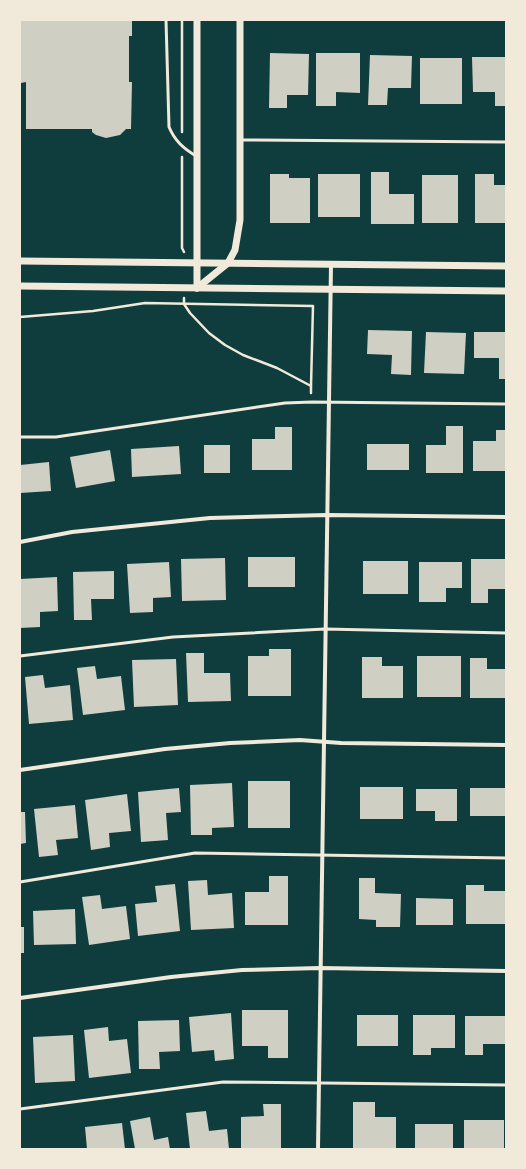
<svg xmlns="http://www.w3.org/2000/svg" width="526" height="1169" font-family="'Fira Sans',sans-serif">
	<style>
		.building { fill: #cfcfc3 }
		.lines { fill: none; stroke-linecap: round; stroke-linejoin: round }
		.path { stroke: #f1e9da; stroke-width: 2.5 }
		.service { stroke: #f1e9da; stroke-width: 3 }
		.minor { stroke: #f1e9da; stroke-width: 4 }
		.tertiary { stroke: #f1e9da; stroke-width: 7 }
	</style>
	<rect width="100%" height="100%" fill="#0f3d3e"/>
	<g class="building">
		<path d="M20,20H132V36H129V82H132L131,129H126L120,135L106,138L96,135L92,132V129H26V82L21,83L20,65Z"/>
		<path d="M270,53L309,54L308,95H287V108H269Z"/>
		<path d="M316,53H360V93L336,92V106H316Z"/>
		<path d="M370,55L412,56L411,88H388L387,105H368Z"/>
		<path d="M472,57H506V106H495V92H473Z"/>
		<rect x="420" y="58" width="42" height="46"/>
		<path d="M371,172H389V194H414V224H371Z"/>
		<path d="M270,174H289V178H310V223H270Z"/>
		<rect x="318" y="174" width="42" height="43"/>
		<path d="M475,174H494V185H506V223H475Z"/>
		<rect x="422" y="175" width="36" height="48"/>
		<path d="M368,330L412,331L411,375L391,374L392,355L367,354Z"/>
		<path d="M426,332L466,333L464,374L424,373Z"/>
		<path d="M474,332H506V379H499V358H474Z"/>
		<path d="M446,426H463V473H426V445H446Z"/>
		<path d="M275,427H292V470H252V439H275Z"/>
		<path d="M496,430H506V471H473V441H496Z"/>
		<rect x="367" y="444" width="42" height="26"/>
		<rect x="204" y="445" width="26" height="28"/>
		<path d="M179,446L181,474L132,477L131,449Z"/>
		<path d="M110,450L115,481L76,488L70,457Z"/>
		<path d="M49,462L51,491L20,493V465Z"/>
		<rect x="248" y="557" width="47" height="30"/>
		<path d="M225,558L226,600L182,601L181,559Z"/>
		<path d="M471,559H506V589H488V603H471Z"/>
		<rect x="363" y="561" width="45" height="33"/>
		<path d="M169,562L171,597L153,598V612L130,613L127,564Z"/>
		<path d="M419,562H462V588H446V602H419Z"/>
		<path d="M114,571V599H91L92,620H74L73,572Z"/>
		<path d="M57,577L58,611L40,612V627L20,628V579Z"/>
		<path d="M269,649H291V696H248V656H269Z"/>
		<path d="M186,653H204V673H230L231,701L188,702Z"/>
		<rect x="417" y="656" width="44" height="41"/>
		<path d="M362,657H382V666H403V698H362Z"/>
		<path d="M470,658H487V669H506V698H470Z"/>
		<path d="M176,659L178,705L134,707L132,660Z"/>
		<path d="M95,666L97,679L121,676L125,710L83,715L77,668Z"/>
		<path d="M43,675L45,688L70,685L73,720L29,724L25,677Z"/>
		<rect x="248" y="781" width="42" height="47"/>
		<path d="M232,783L234,827L212,828V835H191L190,785Z"/>
		<rect x="360" y="787" width="43" height="32"/>
		<path d="M179,788L181,812L166,813L168,840L141,842L138,792Z"/>
		<rect x="470" y="788" width="36" height="28"/>
		<path d="M416,789H457V821H435V811H416Z"/>
		<path d="M127,794L131,831L109,833L110,847L91,850L85,800Z"/>
		<path d="M75,805L78,838L56,840L58,855L39,857L34,809Z"/>
		<path d="M20,812H25L26,843L20,844Z"/>
		<path d="M269,876H288V925H245V892H269Z"/>
		<path d="M359,878H375V893L401,894L400,927H376V920L359,919Z"/>
		<path d="M207,880L208,895L232,893L234,928L191,930L188,881Z"/>
		<path d="M175,884L180,931L138,936L135,904L157,902L155,886Z"/>
		<path d="M466,885H484V891H506V924H466Z"/>
		<path d="M100,895L102,909L126,906L130,939L89,945L82,897Z"/>
		<path d="M416,898L453,899V925H416Z"/>
		<path d="M75,909L76,944L34,945L33,911Z"/>
		<rect x="20" y="927" width="4" height="26"/>
		<path d="M242,1010H288V1058H268V1046H242Z"/>
		<path d="M231,1013L234,1059L215,1061L214,1050L192,1052L189,1017Z"/>
		<rect x="357" y="1015" width="41" height="31"/>
		<path d="M413,1015H455V1048H431V1055H413Z"/>
		<path d="M465,1016H505V1044H483V1055H465Z"/>
		<path d="M179,1020L180,1051L159,1052L160,1069H139L138,1021Z"/>
		<path d="M108,1027L109,1041L127,1039L131,1073L89,1078L84,1030Z"/>
		<path d="M73,1035L75,1081L35,1083L33,1037Z"/>
		<path d="M353,1102H375V1117H396V1149H353Z"/>
		<path d="M263,1104H281V1149H241V1117L264,1116Z"/>
		<path d="M206,1111L209,1131L227,1129L229,1149H190L186,1113Z"/>
		<path d="M150,1117L154,1140L168,1137L170,1149H135L130,1121Z"/>
		<rect x="464" y="1120" width="40" height="29"/>
		<path d="M122,1123L125,1149H87L85,1127Z"/>
		<rect x="415" y="1124" width="38" height="25"/>
	</g>
	<g class="lines">
		<g class="path">
			<path d="M182,20V132"/>
			<path d="M182,157V248L184,252"/>
			<path d="M184,298V304L190,313L209,333L225,345L243,355L277,368L311,386V393"/>
			<path d="M20,317L93,311L145,303L313,306L311,386"/>
		</g>
		<g class="service">
			<path d="M166,20L169,127C175,141 183,148 196,156"/>
			<path d="M240,140L506,142"/>
			<path d="M20,437H56L285,403L312,402L506,404"/>
			<path d="M20,656L173,637L325,629L506,633"/>
			<path d="M20,882L195,853L506,858"/>
			<path d="M20,1109L223,1082L506,1085"/>
		</g>
		<g class="minor">
			<path d="M20,542L72,532L210,518L327,515L506,517"/>
			<path d="M20,770L165,749L230,743L300,740L341,743L506,745"/>
			<path d="M20,998L171,977L242,970L320,968L506,971"/>
			<path d="M318,1149L331,265"/>
		</g>
		<g class="tertiary">
			<path d="M20,261L506,266"/>
			<path d="M20,286L506,291"/>
			<path d="M197,288L228,263L235,250L240,220V20"/>
			<path d="M197,288V20"/>
		</g>
	</g>
	<rect width="526" height="1169" fill="none" stroke="#f1e9da" stroke-width="42"/>
</svg>
